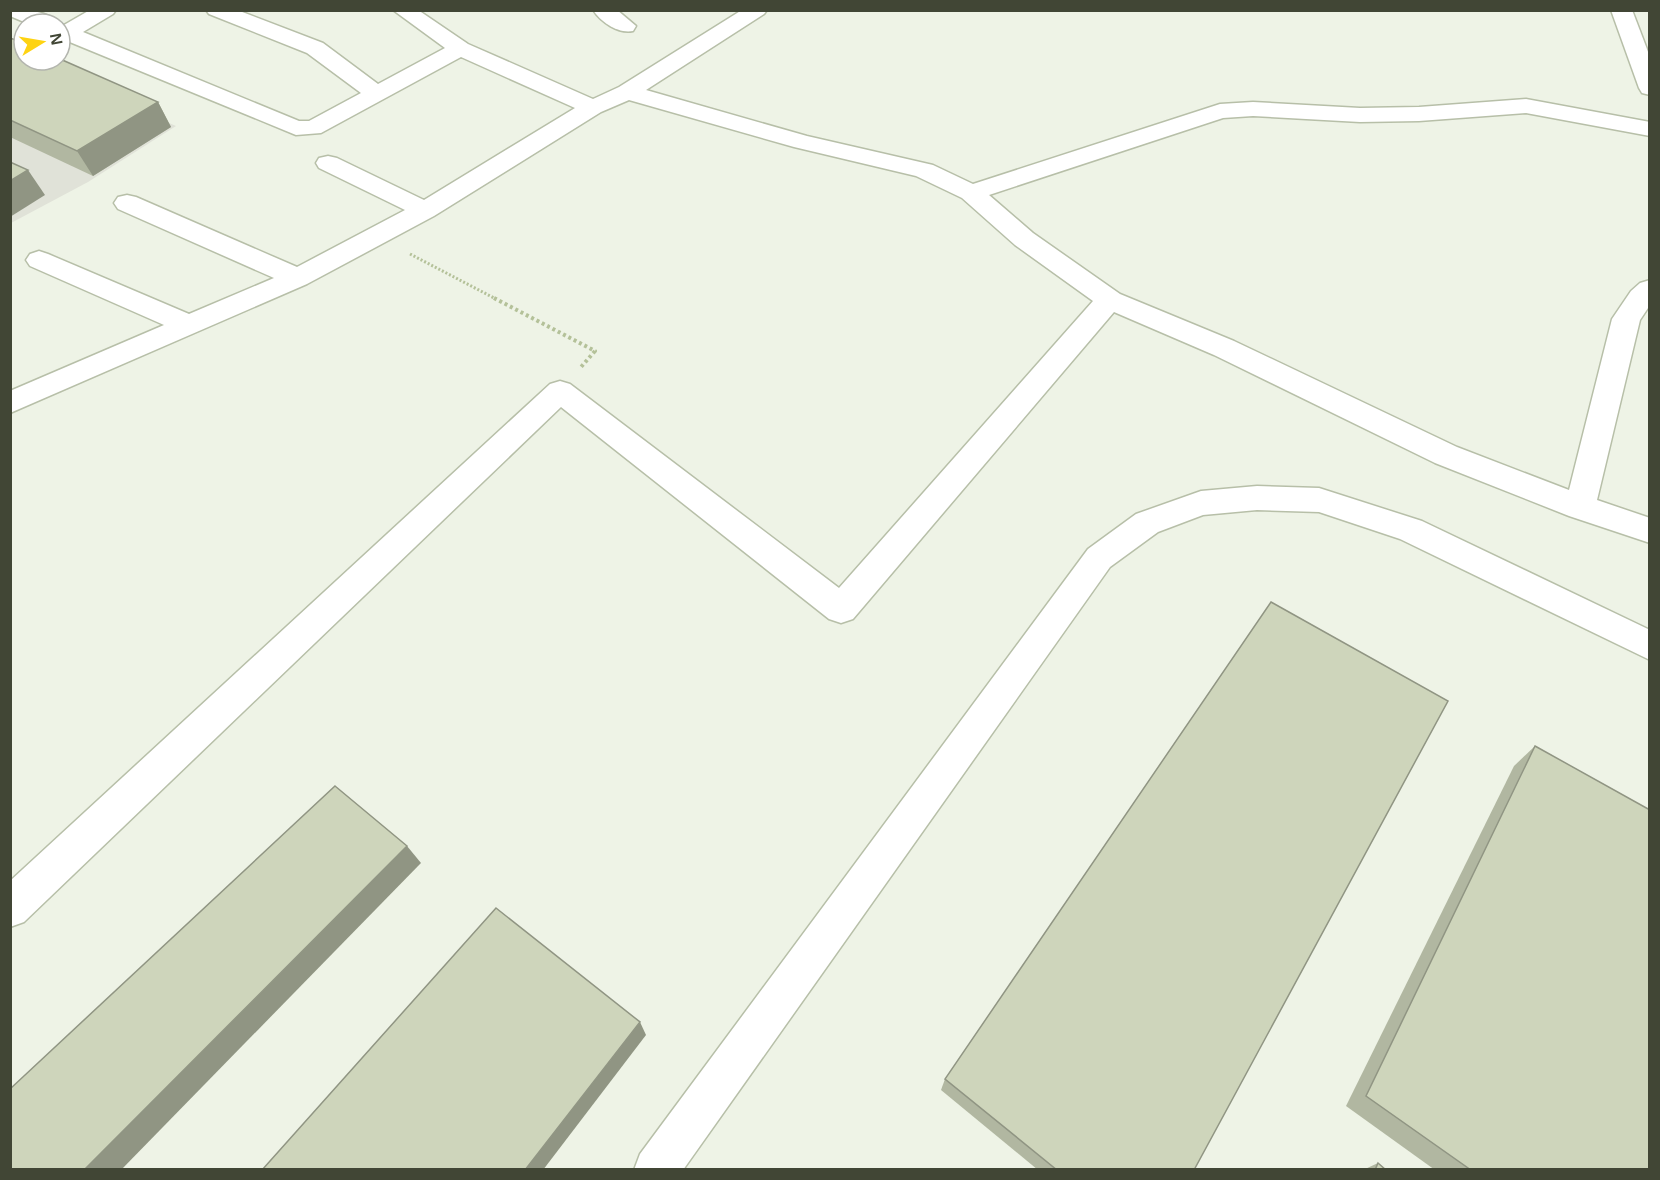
<svg xmlns="http://www.w3.org/2000/svg" width="1660" height="1180" font-family="Arial,sans-serif">
	<style>
		.industrial { fill: #e0e2d8 }
		.lines { fill: none; stroke-linecap: round; stroke-linejoin: round }
		.minor-casing { stroke: #b7bfa8; stroke-width: 3 }
		.path-far1 { stroke: #b4c199; stroke-width: 3; stroke-dasharray: 2 2; stroke-linecap: butt }
		.path { stroke: #b4c199; stroke-width: 4; stroke-dasharray: 3 3; stroke-linecap: butt }
		.minor { fill: #fff; fill-rule: evenodd }
		.wall { fill: #b1b7a1 }
		.shaded-wall { fill: #909583 }
		.building { fill: #ced5bb; stroke: #909583; stroke-width: 1.5 }
	</style>
	<rect width="100%" height="100%" fill="#eef3e6"/>
	<path class="industrial" d="M11,52L24,60L176,126L88,182L11,223Z"/>
	<g class="lines">
		<g class="minor-casing">
			<g id="minor">
				<path d="M10,10C26,10 48,10 58,24H29L10,16Z"/>
				<path d="M90,10H116L113,14L83,32L299,121H309L361,93L307,53L209,14L206,10H237L323,43L378,84L445,48L393,10H418L468,44L593,99L619,87L742,10H767L764,14L646,90L807,136L933,165L973,184L1220,104L1253,102L1360,108L1419,107L1526,99L1650,122V136L1526,113L1419,121L1360,122L1253,116L1223,118L989,195L1033,233L1120,294L1234,341L1457,447L1569,490L1612,319L1631,291L1640,283L1650,280V305L1640,320L1597,500L1650,518V543L1569,516L1435,463L1214,355L1114,312L853,619L841,623L829,619L561,407L24,922L10,927V881L550,384L560,381L570,384L839,588L1093,301L1015,245L962,198L916,176L794,147L629,100L601,112L434,216L307,284L10,413V391L164,325L30,266L26,260L30,254L39,251L48,254L189,314L274,278L118,209L114,203L118,197L127,195L136,197L297,267L405,210L319,168L316,163L319,158L328,156L337,158L424,200L575,108L461,57L321,133L296,135L60,38V24H58L64,25Z"/>
				<path d="M593,10H617L636,26L633,31C618,34 601,22 593,10Z"/>
				<path d="M1611,10H1632L1650,57V95L1642,93L1639,88Z"/>
				<path d="M1257,486L1319,488L1422,521L1650,630V660L1400,539L1319,512L1257,510L1203,515L1158,532L1110,567L683,1170H634L640,1154L1088,549L1136,514L1201,491Z"/>
			</g>
		</g>
		<path class="path-far1" d="M410,254L496,299"/>
		<path class="path" d="M494,298L595,351L581,367"/>
		<use href="#minor" class="minor"/>
	</g>
	<g class="wall">
		<path d="M10,38L158,102L171,127L93,176L10,137Z"/>
		<path d="M1535,746L1650,1170H1435L1346,1106L1514,766Z"/>
		<path d="M945,1079L1194,1170H1038L941,1090Z"/>
		<path d="M1378,1163L1386,1170H1363Z"/>
	</g>
	<g class="shaded-wall">
		<path d="M158,102L171,127L93,176L77,151Z"/>
		<path d="M28,170L45,195L10,217V181Z"/>
		<path d="M407,846L421,863L121,1170H84Z"/>
		<path d="M640,1022L646,1035L543,1170H525Z"/>
	</g>
	<g class="building">
		<path d="M10,38L24,43V60H60V59L158,102L77,151L10,120Z"/>
		<path d="M10,162L28,170L10,181Z"/>
		<path d="M1271,602L1448,701L1194,1170H1057L945,1079Z"/>
		<path d="M1535,746L1650,810V1170H1471L1366,1096Z"/>
		<path d="M335,786L407,846L84,1170H10V1089Z"/>
		<path d="M496,908L640,1022L525,1170H262Z"/>
		<path d="M1378,1163L1386,1170H1375Z"/>
	</g>
	<rect width="1660" height="1180" fill="none" stroke="#414635" stroke-width="24"/>
	<g transform="translate(42 42) rotate(79)"><circle r="28" fill="#ffffff" stroke="#b3b5ae" stroke-width="1.5"/>
	<path d="M0-4.5L10 22L0 15L-10 22Z" fill="#fed312"/>
	<text y="-9" font-size="16" font-weight="bold" text-anchor="middle" fill="#414635">N</text>
	</g>
</svg>
